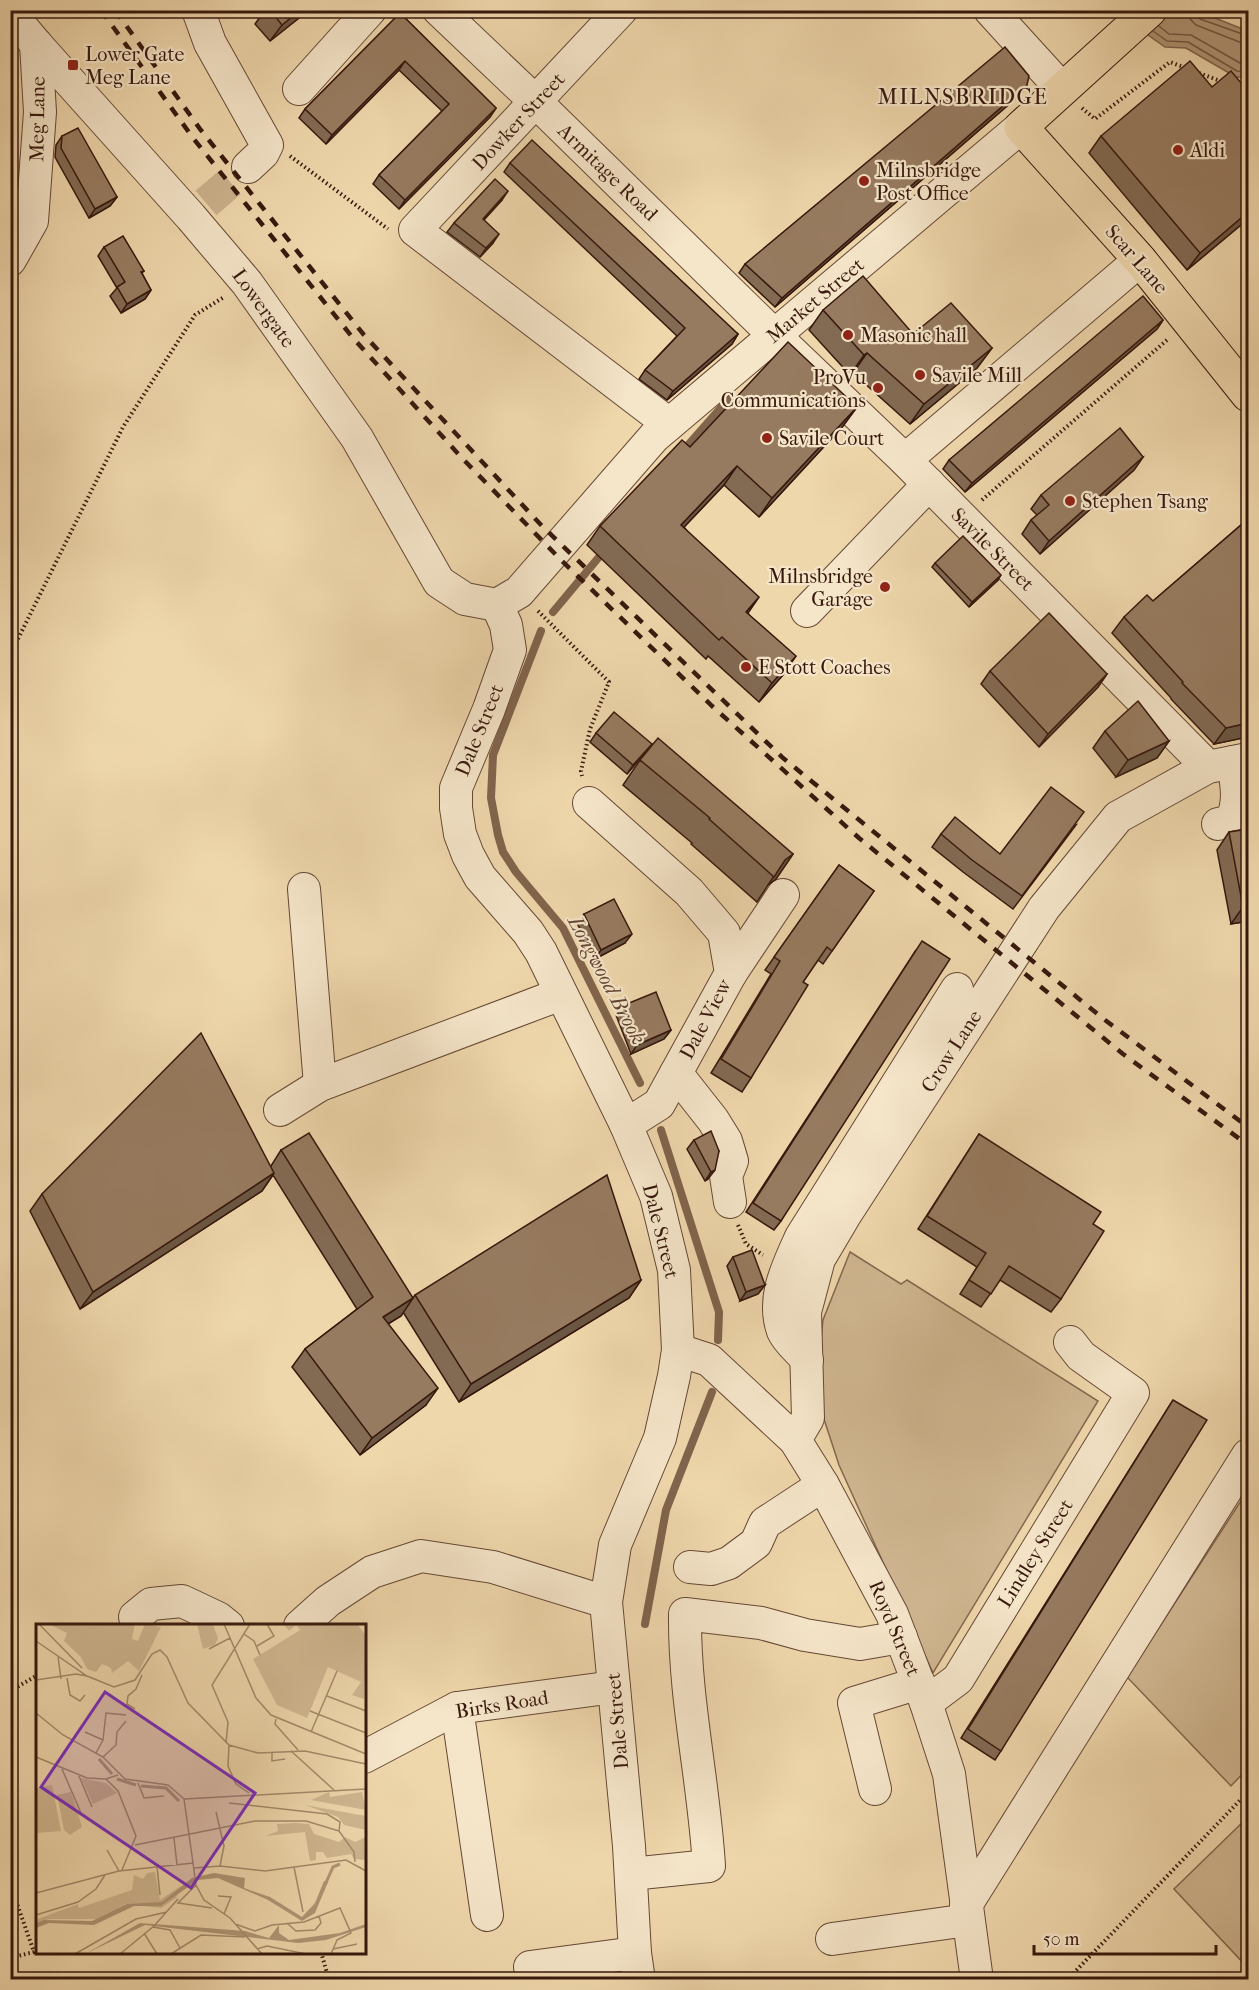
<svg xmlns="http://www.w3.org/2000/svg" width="1259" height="1990" font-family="'IM FELL French Canon',serif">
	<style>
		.green { fill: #d0b791; stroke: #84684f; stroke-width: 1.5 }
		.water { fill: #b09676; stroke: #80644c; stroke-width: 1.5 }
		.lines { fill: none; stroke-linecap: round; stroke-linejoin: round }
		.shore { stroke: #745742; stroke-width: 1.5 }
		.stream { stroke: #80644c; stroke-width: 8 }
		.minor-tunnel { stroke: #cab18c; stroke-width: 32; stroke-dasharray: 32 16; stroke-linecap: butt }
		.minor-casing { stroke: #654835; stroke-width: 34 }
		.major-casing { stroke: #37180d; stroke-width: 35 }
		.path { stroke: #37180d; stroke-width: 4; stroke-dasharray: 1.5 3; stroke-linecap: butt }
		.minor { stroke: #f5e5c9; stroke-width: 32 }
		.major { stroke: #efd7ac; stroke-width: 33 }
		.rail { stroke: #37180d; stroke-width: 4.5; stroke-dasharray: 10 10; stroke-linecap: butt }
		.wall { fill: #826a53; stroke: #37180d; stroke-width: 1.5 }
		.shaded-wall { fill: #6a5643; stroke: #37180d; stroke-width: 1.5 }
		.building { fill: #977b60; stroke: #37180d; stroke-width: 1.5 }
		.poi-dot { fill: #8f2418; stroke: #f5e5c9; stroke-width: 2 }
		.labels { text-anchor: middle; stroke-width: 4.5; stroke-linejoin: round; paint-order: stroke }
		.poi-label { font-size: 20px; fill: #37180d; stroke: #f5e5c9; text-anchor: start }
		.street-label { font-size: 20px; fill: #37180d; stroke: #f5e5c9 }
		.water-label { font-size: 21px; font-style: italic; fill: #614432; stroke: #f5e5c9 }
		.quarter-label { font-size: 22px; letter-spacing: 1.5px; fill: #37180d; stroke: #f5e5c9 }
		.inset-river { fill: none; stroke: #b09676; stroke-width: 3 }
		.inset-road { fill: none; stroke: #a58b6c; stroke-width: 1.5 }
		.view { fill: #7b2cbf; fill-opacity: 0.15; stroke: #7b2cbf; stroke-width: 3 }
		.inset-edge { fill: none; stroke: #37180d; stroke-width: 3 }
	</style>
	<rect width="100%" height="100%" fill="#efd7ac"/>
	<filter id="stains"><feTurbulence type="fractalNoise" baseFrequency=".00333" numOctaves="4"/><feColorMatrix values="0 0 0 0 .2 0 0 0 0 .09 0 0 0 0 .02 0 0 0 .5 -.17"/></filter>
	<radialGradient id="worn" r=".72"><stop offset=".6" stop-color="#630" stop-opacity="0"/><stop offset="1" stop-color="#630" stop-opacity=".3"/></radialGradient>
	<g class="green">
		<path d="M850,1252L901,1284L907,1280L1098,1401L933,1673L839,1465L823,1416L818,1368L823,1320Z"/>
		<path d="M1248,1490V1768L1231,1786L1127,1677Z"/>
		<path d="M1248,1817V1968L1174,1889Z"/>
	</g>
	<path class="water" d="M1114,11H1197L1248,31V78L1236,77L1186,48L1165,47Z"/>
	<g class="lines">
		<g class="shore">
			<path d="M1188,10L1190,19L1196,25L1242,43L1248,44"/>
			<path d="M1196,10V15L1200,19L1248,36"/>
			<path d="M1159,26L1169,34L1191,35L1240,63L1248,65"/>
			<path d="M1153,31L1167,41L1188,42L1237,71L1248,72"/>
		</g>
		<g class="stream">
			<path d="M682,452L727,401L728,392"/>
			<path d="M553,612L599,557"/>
			<path d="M541,631L493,755L491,798L498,835L503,852L516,872L563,928L640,1083"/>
			<path d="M661,1130L719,1312L718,1340"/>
			<path d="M645,1624L666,1510L712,1392"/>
		</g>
		<path class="minor-tunnel" d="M206,203L248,167"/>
		<g class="minor-casing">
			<g id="minor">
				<path d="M198,10L210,43L267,145L263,153L248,167"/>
				<path d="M439,10L536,102L774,335L905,460L1208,767"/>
				<path d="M621,10L415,230L669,424"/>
				<path d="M990,10L1062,89"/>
				<path d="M10,13L36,44L191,217L247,283L357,438L439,582L465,599L497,605"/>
				<path d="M299,89L370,10"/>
				<path d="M10,260L32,221L40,112L36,44"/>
				<path d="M905,460L1140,260"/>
				<path d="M497,605L506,625L510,650L489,709L456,788V808L460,834L468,855L480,877L528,932L541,952L626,1125L656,1196L674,1270L678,1350L674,1376L660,1438L615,1545L606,1602L629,1846L635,1953L639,1980"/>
				<path d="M497,605L519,592L654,437L1021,127"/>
				<path d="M807,611L929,484"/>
				<path d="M589,803L689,892L724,933L731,973L659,1104L626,1125"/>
				<path d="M1218,824L1231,821C1241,802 1236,782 1233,762"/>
				<path d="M304,889L320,1085"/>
				<path d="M731,973L783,895"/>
				<path d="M676,1073L713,1120L726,1141L732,1161L726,1176L730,1202"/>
				<path d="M280,1110L320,1085L561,994"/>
				<path d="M678,1350L709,1360L795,1440L823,1485L892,1614L926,1703L949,1774L977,1980"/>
				<path d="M807,1360C800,1351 787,1341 783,1331C771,1298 788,1266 801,1237L957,989"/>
				<path d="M795,1440L808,1418L805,1312L819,1259L845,1215L1044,908L1118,817L1208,767L1248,759"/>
				<path d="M690,1567L711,1569L729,1563L756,1543L765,1523L823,1485"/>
				<path d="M135,1617L151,1604L182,1601L218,1618L228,1626"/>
				<path d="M300,1626L328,1601L372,1572L421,1556L493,1567L606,1602"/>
				<path d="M926,1703L958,1679L1133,1393L1081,1356L1070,1342"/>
				<path d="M457,1708L487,1915"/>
				<path d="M364,1757L457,1708L614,1687"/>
				<path d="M875,1789L854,1703L919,1683"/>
				<path d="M631,1874L709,1866C704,1782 684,1698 685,1614L761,1623L805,1635L860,1644L901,1637"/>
				<path d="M966,1905L1248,1455"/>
				<path d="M832,1939L968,1920"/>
				<path d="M533,1980L530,1967L635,1953"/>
			</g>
		</g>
		<g class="major-casing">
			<path id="major" d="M1150,10L1021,127L1140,260L1248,395"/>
		</g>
		<g class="path">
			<path d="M1199,73L1223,82"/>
			<path d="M1082,108L1095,119L1170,62L1186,68"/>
			<path d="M290,156L388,229"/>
			<path d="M982,500L1167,340"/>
			<path d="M538,611L609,682L590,729L581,771L582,776"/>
			<path d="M10,655L123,427L195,315L224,297"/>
			<path d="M738,1225L746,1244L763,1255"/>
			<path d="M10,1691L38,1675"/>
			<path d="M10,1884L34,1952L10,1958"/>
			<path d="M321,1952L329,1980"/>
			<path d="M1067,1980L1248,1792"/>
		</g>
		<use href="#minor" class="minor"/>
		<use href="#major" class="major"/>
		<g class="rail">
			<path d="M101,10L193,138L353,338L462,458L561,560L712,706L859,838L1123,1054L1248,1145"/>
			<path d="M115,10L200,129L364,335L542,526L783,758L1105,1020L1248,1127"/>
		</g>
	</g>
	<g class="wall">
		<path d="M265,10H309L270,41L255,24Z"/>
		<path d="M400,13L496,108L490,117L399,209L373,184L379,175L442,111L399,70L326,144L299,118L305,109Z"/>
		<path d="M1021,94L775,307L739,273L745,264Z"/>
		<path d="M62,136L117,197L110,206L89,218L55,157L56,145Z"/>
		<path d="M1101,136L1248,219L1187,270L1089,153Z"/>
		<path d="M510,163L738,334L732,344L667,400L639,379L645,370L677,336L504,172Z"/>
		<path d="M502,200L484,220L493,243L480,257L447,232L454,223Z"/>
		<path d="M104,247L144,271L142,273L151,290L145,299L121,313L110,296L117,288L98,256Z"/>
		<path d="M823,310L913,334L992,348L977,368L910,424L853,373L850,375L809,330Z"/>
		<path d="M1163,320L1157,329L965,492L943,469L949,460Z"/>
		<path d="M857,407L843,426L759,517L724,485L684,527L748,613L783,675L759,702L708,656L706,659L587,545L600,526L690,447Z"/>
		<path d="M1143,457L1134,470L1040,554L1022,534L1031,520L1037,515L1031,509L1041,495Z"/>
		<path d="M1248,519V737L1214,744L1171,699V698L1112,633L1124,617L1153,601Z"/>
		<path d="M935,563L998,580L969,607L932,567Z"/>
		<path d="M990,671L1107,674L1098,687L1039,747L981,684Z"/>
		<path d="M1105,731L1169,741L1157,758L1116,777L1093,748Z"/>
		<path d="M596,733L652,744L627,774L590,742Z"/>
		<path d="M640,760L793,854L776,879L768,885L757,902L691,844L692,843L623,785Z"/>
		<path d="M1076,825L1013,909L963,872L932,847L941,834L1000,854Z"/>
		<path d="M1248,825V921L1231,924L1217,850L1229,832L1246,829Z"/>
		<path d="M839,865L874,891L823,964L818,960L803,982L751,1078L742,1092L711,1073L771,974L765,970Z"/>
		<path d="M584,914L625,943L595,959L577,923Z"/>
		<path d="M916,950L781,1221L774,1230L746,1212Z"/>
		<path d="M622,1006L671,1030L664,1039L631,1054L616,1015Z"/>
		<path d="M979,1134L1093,1224L1061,1299L1051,1312L1000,1280L981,1307L960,1294L977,1267L918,1229Z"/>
		<path d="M694,1140L719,1151L708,1179L705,1181L687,1149Z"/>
		<path d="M281,1150L413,1298L401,1316L388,1324L426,1405L360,1455L292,1367L305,1349L357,1309L273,1175L262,1191L80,1309L30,1211L42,1194L271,1166Z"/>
		<path d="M733,1257L765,1285L758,1294L740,1301L727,1266Z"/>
		<path d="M641,1280L629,1298L459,1402L403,1312L415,1295Z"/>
		<path d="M1173,1400L1001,1751L995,1760L961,1738Z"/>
	</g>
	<g class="shaded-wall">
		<path d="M300,10H309L270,41L282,25Z"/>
		<path d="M405,61L399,70L326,144L332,135Z"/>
		<path d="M1027,85L1021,94L775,307L782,298Z"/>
		<path d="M496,108L490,117L399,209L405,200Z"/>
		<path d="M508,191L502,200L476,228L483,219Z"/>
		<path d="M117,197L110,206L89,218L95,209Z"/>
		<path d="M1248,212V219L1187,270L1200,253Z"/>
		<path d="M499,234L493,243L480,257L486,248Z"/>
		<path d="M151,290L145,299L121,313L127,304Z"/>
		<path d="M1163,320L1157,329L965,492L972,483Z"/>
		<path d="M738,334L732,344L667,400L673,391Z"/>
		<path d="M992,348L977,368L910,424L924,404Z"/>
		<path d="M867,353L853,373L850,375L864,355Z"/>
		<path d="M857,407L843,426L759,517L772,498Z"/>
		<path d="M1143,457L1134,470L1040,554L1049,541Z"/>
		<path d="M737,466L724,485L668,544L681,525Z"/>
		<path d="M1001,575L998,580L969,607L972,602Z"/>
		<path d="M759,597L746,616V612Z"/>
		<path d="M796,656L783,675L759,702L772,683Z"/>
		<path d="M1107,674L1098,687L1039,747L1048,734Z"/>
		<path d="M1248,723V737L1214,744L1226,728Z"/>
		<path d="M1169,741L1157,758L1116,777L1128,760Z"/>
		<path d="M652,744L645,753L627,774L633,765Z"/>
		<path d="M793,854L776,879L768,885L785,860Z"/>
		<path d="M1248,905V921L1231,924L1243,907Z"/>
		<path d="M632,934L625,943L595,959L601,950Z"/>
		<path d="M671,1030L664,1039L631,1054L637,1045Z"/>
		<path d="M715,1170L708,1179L705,1181L711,1172Z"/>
		<path d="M274,1173L262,1191L80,1309L93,1292Z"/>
		<path d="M641,1280L629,1298L459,1402L471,1384Z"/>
		<path d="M765,1285L758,1294L740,1301L746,1292Z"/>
		<path d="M413,1298L401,1316L371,1334L383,1317Z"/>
		<path d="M438,1388L426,1405L360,1455L372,1438Z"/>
	</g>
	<g class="building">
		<path d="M270,10H300L282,25Z"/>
		<path d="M400,13L496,108L405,200L379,175L449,104L405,61L332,135L305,109Z"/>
		<path d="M1005,47L1029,76L1027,85L782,298L745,264Z"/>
		<path d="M1190,61L1212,87L1231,71L1248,91V212L1200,253L1101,136Z"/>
		<path d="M78,128L117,197L95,209L61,148L62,136Z"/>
		<path d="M532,140L738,334L673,391L645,370L685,328L510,163Z"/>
		<path d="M495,179L508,191L483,219L499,234L486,248L454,223Z"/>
		<path d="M123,236L144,271L141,272L151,290L127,304L117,287L125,282L104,247Z"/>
		<path d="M863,276L913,334L951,303L992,348L924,404L867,353L864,355L823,310Z"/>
		<path d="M1143,296L1163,320L972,483L949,460Z"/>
		<path d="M788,342L857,407L772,498L737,466L681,525L759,597L746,612L796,656L772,683L722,637L719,640L600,526L682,440L690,447Z"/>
		<path d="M1120,428L1143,457L1049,541L1031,520L1049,505L1041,495Z"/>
		<path d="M1248,519V723L1226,728L1182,683L1183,682L1124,617L1147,595L1153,601Z"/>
		<path d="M963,536L1001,575L972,602L935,563Z"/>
		<path d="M1049,613L1107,674L1048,734L990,671Z"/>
		<path d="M1138,701L1169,741L1128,760L1105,731Z"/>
		<path d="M614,712L652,744L633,765L596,733Z"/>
		<path d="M658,738L793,854L785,860L774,877L709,819L710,818L640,760Z"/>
		<path d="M1051,787L1084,812L1022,896L972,860L941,834L955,817L1000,854Z"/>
		<path d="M1248,829V905L1243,907L1229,832Z"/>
		<path d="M839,865L874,891L832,951L827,947L803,982L808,985L751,1078L721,1059L780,961L774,957Z"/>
		<path d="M614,899L632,934L601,950L584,914Z"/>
		<path d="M922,941L950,959L781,1221L753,1203Z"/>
		<path d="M656,992L671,1030L637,1045L622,1006Z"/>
		<path d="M201,1033L274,1173L93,1292L42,1194Z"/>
		<path d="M711,1131L719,1151L715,1170L711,1172L694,1140Z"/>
		<path d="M309,1133L413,1298L383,1317L438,1388L372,1438L305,1349L373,1297L281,1150Z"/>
		<path d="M979,1134L1101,1212L1093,1224L1104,1231L1061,1299L1009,1266L991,1294L969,1280L986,1253L927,1216Z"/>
		<path d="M607,1175L641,1280L471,1384L415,1295Z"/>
		<path d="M752,1250L765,1285L746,1292L733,1257Z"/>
		<path d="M1173,1400L1207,1420L1001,1751L968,1729Z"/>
	</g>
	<g class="poi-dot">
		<rect x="67" y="59" width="12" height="12" rx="3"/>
		<circle cx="1178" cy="150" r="6"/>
		<circle cx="864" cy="181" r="6"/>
		<circle cx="848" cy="335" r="6"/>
		<circle cx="920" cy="375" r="6"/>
		<circle cx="878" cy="388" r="6"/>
		<circle cx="767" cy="438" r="6"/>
		<circle cx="1070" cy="501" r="6"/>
		<circle cx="885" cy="587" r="6"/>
		<circle cx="746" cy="667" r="6"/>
	</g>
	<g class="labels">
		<g class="poi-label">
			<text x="85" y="61">Lower Gate<tspan x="85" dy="23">Meg Lane</tspan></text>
			<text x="1190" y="157">Aldi</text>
			<text x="876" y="177">Milnsbridge<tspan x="876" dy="23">Post Office</tspan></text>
			<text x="860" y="342">Masonic hall</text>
			<text x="932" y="382">Savile Mill</text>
			<text x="866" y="384" text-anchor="end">ProVu<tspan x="866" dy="23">Communications</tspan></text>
			<text x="779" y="445">Savile Court</text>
			<text x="1082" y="508">Stephen Tsang</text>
			<text x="873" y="583" text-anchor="end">Milnsbridge<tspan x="873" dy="23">Garage</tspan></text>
			<text x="758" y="674">E Stott Coaches</text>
		</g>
		<g class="street-label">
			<text transform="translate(37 119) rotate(-89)" y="7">Meg Lane</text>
			<text transform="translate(518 121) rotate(-47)" y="7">Dowker Street</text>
			<text transform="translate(608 172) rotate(44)" y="7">Armitage Road</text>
			<text transform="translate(1137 259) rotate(49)" y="7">Scar Lane</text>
			<text transform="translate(815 300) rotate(-40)" y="7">Market Street</text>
			<text transform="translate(264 308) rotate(54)" y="7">Lowergate</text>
			<text transform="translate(993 549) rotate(45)" y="7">Savile Street</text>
			<text transform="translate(479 730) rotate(-68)" y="7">Dale Street</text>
			<text transform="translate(705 1019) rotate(-62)" y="7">Dale View</text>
			<text transform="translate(951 1051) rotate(-57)" y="7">Crow Lane</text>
			<text transform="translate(661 1231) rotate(76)" y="7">Dale Street</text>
			<text transform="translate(1035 1553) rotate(-58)" y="7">Lindley Street</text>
			<text transform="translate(895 1628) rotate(67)" y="7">Royd Street</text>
			<text transform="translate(502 1704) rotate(-9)" y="7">Birks Road</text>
			<text transform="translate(617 1721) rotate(-95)" y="7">Dale Street</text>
		</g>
		<g class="water-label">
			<text transform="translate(607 980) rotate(62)" y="7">Longwood Brook</text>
		</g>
		<g class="quarter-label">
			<text x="963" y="104">MILNSBRIDGE</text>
		</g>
	</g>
	<g transform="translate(36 1624)">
		<rect width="330" height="330" fill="#efd7ac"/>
		<path d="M13,0H99L96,15L102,17L109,0L125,3L103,47L92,37L76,49L75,44L66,40L60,48L51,45L45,33L28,17L31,9ZM161,0L177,1L182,14L179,21L167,25ZM247,0H321L330,12L328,75L316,71L325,58L292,43L271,94L241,81L217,35L264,6L260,1L253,7ZM45,154L70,159L81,169L57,180ZM16,161L25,207L0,209V164ZM35,168L46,203L34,211L28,206L21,171ZM293,168L294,173L326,168L330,186L275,176ZM269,181L330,192V206L308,201L302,193ZM260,199L273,200L278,210L303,218L309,213L319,218L330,213V236L318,235L315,230L291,234L287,228H280V236L274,237L269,208L230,212L242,207L241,200ZM119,248L124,276L145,262L140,274L125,284L90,280L64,295H14L0,299L2,295L42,280L43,284L96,266L98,251L107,255L111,249Z" fill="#d0b791"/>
		<path d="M178,249L209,254L208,264L234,273L266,293L279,279L288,257L292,258L279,289L266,297L232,276L182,254L162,256L125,282H98L58,301L13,299L0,304V299L8,296L56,297L91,280L126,278L156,254ZM104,299L209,307L233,314L243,301V309L253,316L304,309L330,300V303L290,316L262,319L109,301L49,330Z" fill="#b09676"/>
		<path class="inset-river" d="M63,135L76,150M81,155L100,161M105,162L130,164L143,177M289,261L297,243L304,240"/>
		<path class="inset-road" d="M3,0L46,44M188,0L220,74L235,91L330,130M208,10L218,17L224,31M0,17L51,52L78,63L99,56L116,30L124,26L131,33L152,79L193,121L222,129L269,127L330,140M221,22L238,12L231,0M173,25L194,14M22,32L25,55M31,54L34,71L44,77L49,71M0,56L40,50L51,52M291,72L330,87M99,85L91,80L92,72L100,65L106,51M274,87L330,109M0,89L27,111L67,133L89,155L132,161L148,175M240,95L239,100L262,126M49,108L67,116M275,108L301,47M190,119L192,98L176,61L214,0M193,121L192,142L200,160L213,169M255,127L298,166M60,129L67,116L70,89L90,91M236,129V137L249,135M0,133L51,154L70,155L82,151M67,133L80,121L81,108L90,97M26,145L45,189M43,152L56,183M70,155L82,167L100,212L86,246M102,159L108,174L128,172M148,175L330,165M148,175L157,239M193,179L291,190L304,198L303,207M180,188L188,222L184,242M303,207L318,228L319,238M138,214L141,241M99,221L219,197H270L303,207M71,226L83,247M121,243L124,271M258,243L267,288M158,244L184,242L229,247L310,236L330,247M160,261L142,279L176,284M0,269L83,247L157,239L160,261L168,276L194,294L226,330M182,272L195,273L188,290M0,291L42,278L60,265L69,251M251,299L260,307L279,306L285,299L283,292M199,300L219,307L236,301L268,298L304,284L315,309L301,316L295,330M117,303L134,306L144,324M108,309L121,330M221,325L231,322L270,330M297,325L321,320M39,330L100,295L131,288M84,330L118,302L142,275M135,330L165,311L209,313"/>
		<path class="view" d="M69,68L219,169L155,264L5,163Z"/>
		<rect width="330" height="330" class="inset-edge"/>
	</g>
	<rect width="1259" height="1990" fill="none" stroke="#efd7ac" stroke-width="36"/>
	<rect x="12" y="12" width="1235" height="1966" fill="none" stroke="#37180d" stroke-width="3"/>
	<rect x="18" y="18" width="1223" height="1954" fill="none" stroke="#37180d" stroke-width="1.5"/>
	<path d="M1034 1945v9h182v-9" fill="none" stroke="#37180d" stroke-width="3"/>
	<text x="1043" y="1945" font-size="18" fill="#37180d" stroke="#f5e5c9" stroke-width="4.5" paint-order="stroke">50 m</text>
	<rect width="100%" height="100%" filter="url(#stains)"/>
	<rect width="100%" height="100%" fill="url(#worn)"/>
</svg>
